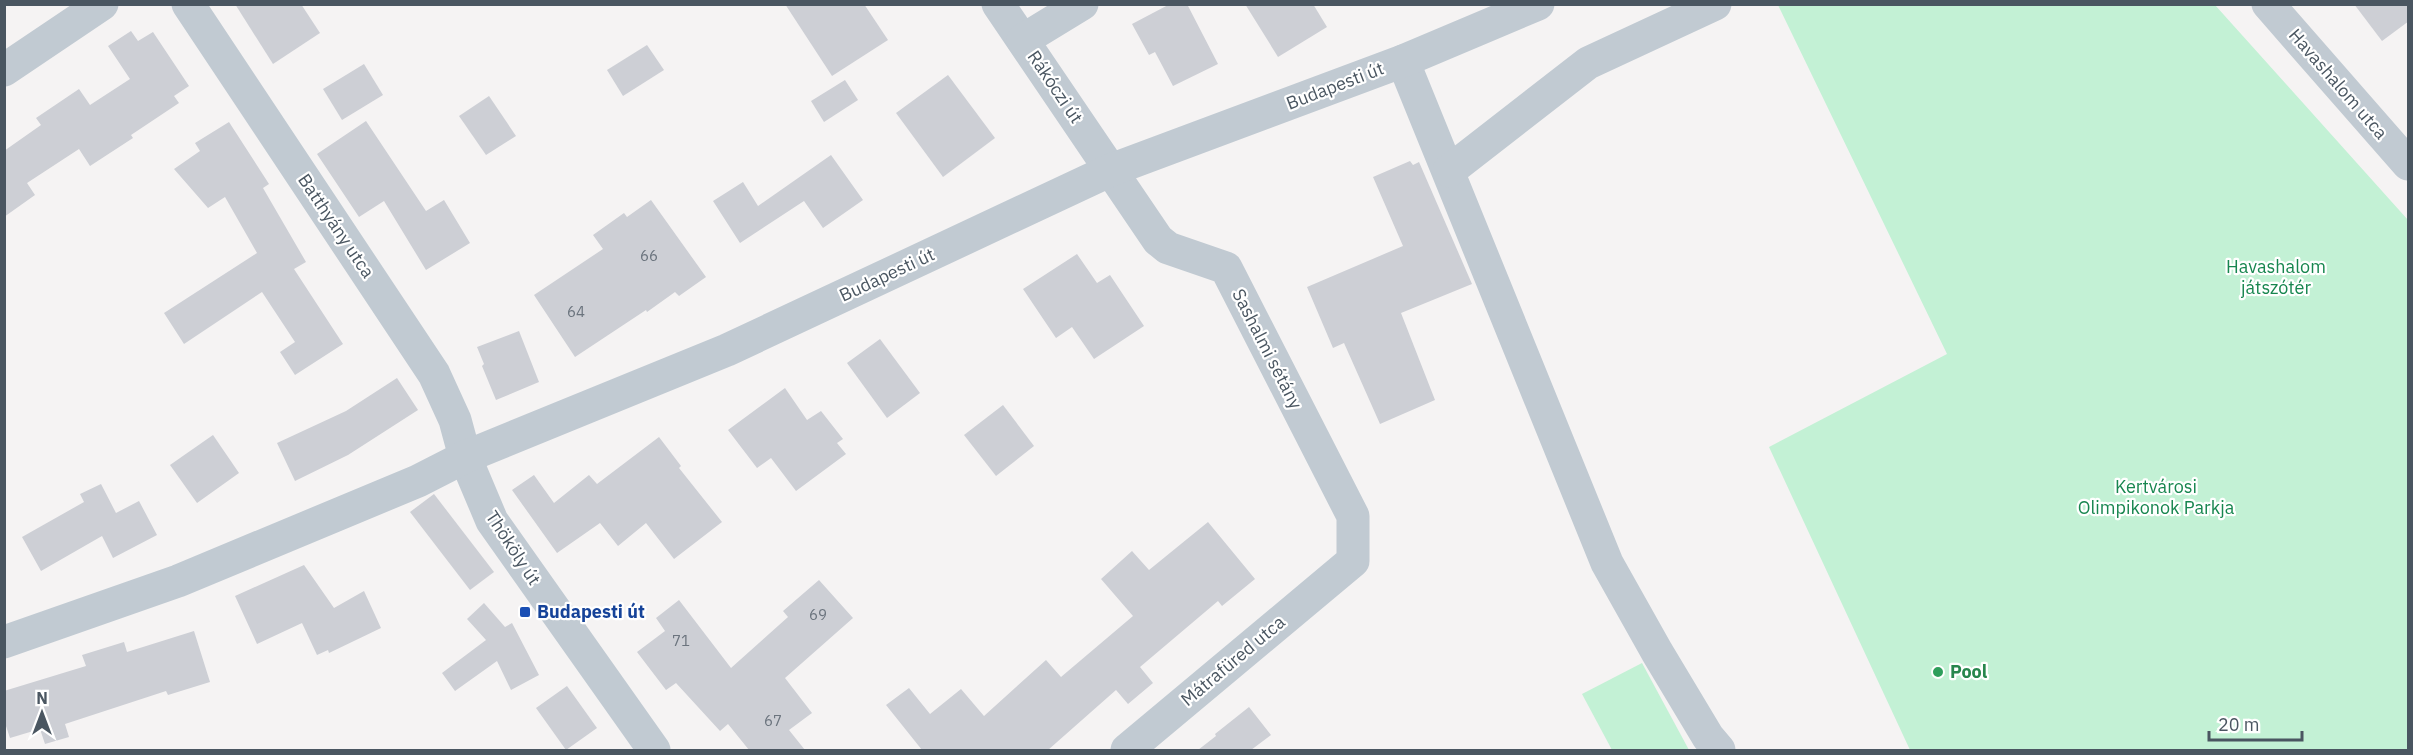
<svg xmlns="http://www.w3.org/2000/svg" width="2413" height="755" font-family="'IBM Plex Sans',sans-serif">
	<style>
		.green { fill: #c3f1d5 }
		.building { fill: #cdcfd5 }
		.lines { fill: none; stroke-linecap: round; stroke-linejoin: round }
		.minor { stroke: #c1cad2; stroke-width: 33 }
		.transit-dot { fill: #1a4fb4; stroke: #fff; stroke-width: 2 }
		.leisure-dot { fill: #2e9e5b; stroke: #fff; stroke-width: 2 }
		.labels { text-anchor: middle; stroke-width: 4.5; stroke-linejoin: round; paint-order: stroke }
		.number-label { font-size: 15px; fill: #6b747e }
		.street-label { font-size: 18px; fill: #4a5661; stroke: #fff }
		.park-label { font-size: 18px; fill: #17864f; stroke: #fff }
		.transit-label { font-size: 18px; font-weight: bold; fill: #164399; stroke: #fff; text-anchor: start }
		.leisure-label { font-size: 18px; font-weight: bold; fill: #27864d; stroke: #fff; text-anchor: start }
	</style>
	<rect width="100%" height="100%" fill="#f5f3f3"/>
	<g class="green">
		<path d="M1778,5H2215L2408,220V750H1910L1769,447L1947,354Z"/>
		<path d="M1642,663L1689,750H1612L1582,694Z"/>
	</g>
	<g class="building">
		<path d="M235,4H301L320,33L273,64Z"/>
		<path d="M785,4H864L888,40L832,76Z"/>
		<path d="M1170,4H1187L1218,64L1173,86L1155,52L1149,55L1132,24Z"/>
		<path d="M1245,4H1313L1327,27L1278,57Z"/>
		<path d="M2354,4H2409V21L2382,41Z"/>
		<path d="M131,31L138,41L153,32L189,86L174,96L179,103L131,135L133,138L90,166L79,149L27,183L35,195L4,217V151L41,125L36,118L79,89L90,105L130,79L108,46Z"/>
		<path d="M647,45L664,70L623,96L607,70Z"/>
		<path d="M364,64L383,95L342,120L323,89Z"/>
		<path d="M948,75L995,138L943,177L896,113Z"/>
		<path d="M845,80L858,100L824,122L811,101Z"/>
		<path d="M489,96L516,136L486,155L459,116Z"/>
		<path d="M366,121L426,211L444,200L470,243L426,270L384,201L359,217L317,154Z"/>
		<path d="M229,122L269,184L263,188L306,262L294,269L343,344L295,375L280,352L295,342L262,292L184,344L164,313L257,253L225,197L208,208L174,169L200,151L195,143Z"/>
		<path d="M831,155L863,200L823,228L804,201L740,243L713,201L743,182L758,206Z"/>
		<path d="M1410,161L1413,165L1419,162L1472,284L1401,313L1435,400L1380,424L1344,343L1333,348L1307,287L1403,246L1373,177Z"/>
		<path d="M651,200L706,277L679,296L675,292L647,312L646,310L575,357L534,295L603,249L593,235L624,213L627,217Z"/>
		<path d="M1077,254L1097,283L1110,275L1144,326L1094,359L1072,327L1056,338L1023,289Z"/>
		<path d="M519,331L539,382L496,400L482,366L484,364L477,347Z"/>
		<path d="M880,339L920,393L887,418L847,363Z"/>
		<path d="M397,378L418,410L348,455L295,481L277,443L346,411Z"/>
		<path d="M785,388L807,420L821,411L843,439L837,443L846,454L796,491L771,458L757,468L728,430Z"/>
		<path d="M1003,405L1034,446L996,476L964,435Z"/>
		<path d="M213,435L239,473L197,503L170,465Z"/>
		<path d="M659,437L681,466L679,468L722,522L674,559L646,523L618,546L600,523L557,553L512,490L534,475L554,503L589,475L597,484Z"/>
		<path d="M101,484L116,513L139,501L157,535L113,558L102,536L41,571L22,537L84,502L80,494Z"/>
		<path d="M434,494L494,572L470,590L410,512Z"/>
		<path d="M1208,522L1255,579L1222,606L1218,601L1140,667L1153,683L1128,704L1116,690L1048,750H922L886,705L909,688L930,714L961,689L984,716L1046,660L1061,677L1133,616L1101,579L1132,551L1149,570Z"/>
		<path d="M304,565L334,608L364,591L381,628L329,653L328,650L317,655L302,623L257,644L235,596Z"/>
		<path d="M819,580L853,618L785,678L812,713L789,730L805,750H749L728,724L720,731L676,683L666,690L637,652L665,631L656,618L679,600L731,668L788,617L783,611Z"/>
		<path d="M484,603L505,627L512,623L539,675L511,690L497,661L455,691L442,673L486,640L467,619Z"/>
		<path d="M194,631L210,682L168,695L166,691L65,724L69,737L45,744L40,729L10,738L4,720V691L86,666L82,655L124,642L127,652Z"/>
		<path d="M567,686L597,728L566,750L536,708Z"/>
		<path d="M1249,707L1271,735L1251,750H1198L1216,736L1215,734Z"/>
	</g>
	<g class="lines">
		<g class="minor">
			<path d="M188,4L434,374L455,420L465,457L492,521L654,750"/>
			<path d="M998,4L1158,240L1168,248L1226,268L1353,516V561L1127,750"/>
			<path d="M2268,4L2408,164"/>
			<path d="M1023,40L1082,4"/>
			<path d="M1403,61L1607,563L1657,652L1708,737L1719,750"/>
			<path d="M4,70L102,4"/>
			<path d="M1449,171L1588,63L1715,4"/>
			<path d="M4,642L178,581L418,481L465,457L727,350L1111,170L1403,61L1538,4"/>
		</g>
	</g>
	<rect class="transit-dot" x="519" y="606" width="12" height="12" rx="3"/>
	<circle class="leisure-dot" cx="1938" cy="672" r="6"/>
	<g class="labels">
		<g class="number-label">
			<text x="649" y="261">66</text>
			<text x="576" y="317">64</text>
			<text x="818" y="620">69</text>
			<text x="681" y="646">71</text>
			<text x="773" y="726">67</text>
		</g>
		<g class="street-label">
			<text transform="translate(2338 84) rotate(49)" y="6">Havashalom utca</text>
			<text transform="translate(1335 86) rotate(-21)" y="6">Budapesti út</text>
			<text transform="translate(1055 87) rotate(56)" y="6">Rákóczi út</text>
			<text transform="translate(336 226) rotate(56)" y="6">Batthyány utca</text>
			<text transform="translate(887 275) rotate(-25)" y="6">Budapesti út</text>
			<text transform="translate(1267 349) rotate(63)" y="6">Sashalmi sétány</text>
			<text transform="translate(513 548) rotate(57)" y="6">Thököly út</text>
			<text transform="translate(1233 661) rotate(-40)" y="6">Mátrafüred utca</text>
		</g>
		<g class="park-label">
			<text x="2276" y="273">Havashalom<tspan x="2276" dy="21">játszótér</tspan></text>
			<text x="2156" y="493">Kertvárosi<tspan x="2156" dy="21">Olimpikonok Parkja</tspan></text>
		</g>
		<g class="transit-label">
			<text x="537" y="618">Budapesti út</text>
		</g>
		<g class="leisure-label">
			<text x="1950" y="678">Pool</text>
		</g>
	</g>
	<rect width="2413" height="755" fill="none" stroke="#4a5661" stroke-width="12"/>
	<g transform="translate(42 713)" stroke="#ffffff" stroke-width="4.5" paint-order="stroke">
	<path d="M0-4.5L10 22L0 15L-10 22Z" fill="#4a5661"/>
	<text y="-9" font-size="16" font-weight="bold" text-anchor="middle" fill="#4a5661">N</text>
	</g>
	<path d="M2209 731v9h93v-9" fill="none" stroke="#4a5661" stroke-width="3"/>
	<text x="2218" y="731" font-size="18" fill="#4a5661" stroke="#ffffff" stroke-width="4.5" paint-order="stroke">20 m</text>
</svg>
